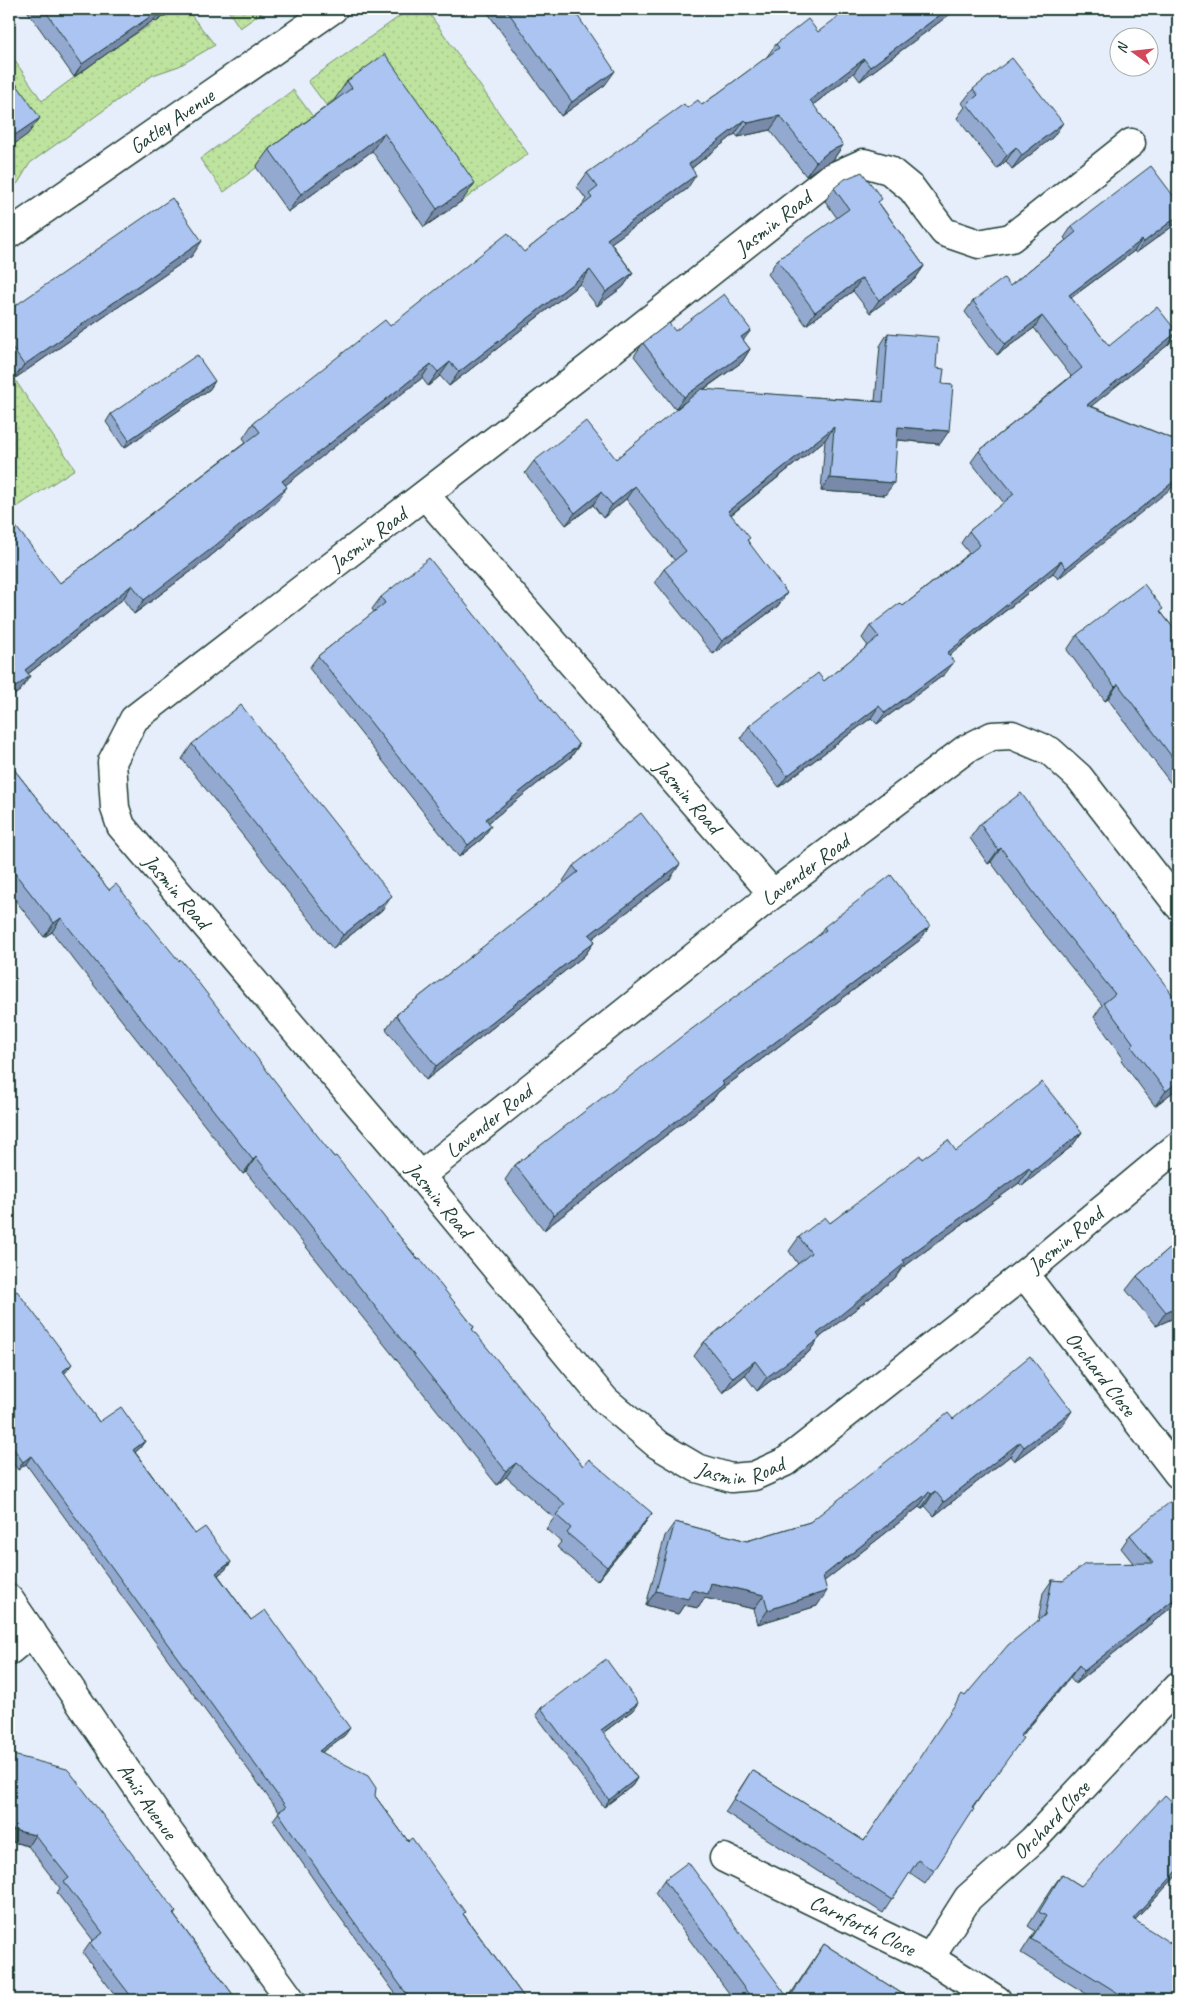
<svg xmlns="http://www.w3.org/2000/svg" width="1187" height="2009" font-family="Caveat,sans-serif">
	<style>
		.grass { fill: url(#grass-dots); stroke: #6e9069 }
		.lines { fill: none; stroke-linecap: round; stroke-linejoin: round }
		.minor-casing { stroke: #1f3d34; stroke-width: 31 }
		.minor { stroke: #fff; stroke-width: 28 }
		.wall { fill: #93a9d0; stroke: #1f3d34 }
		.shaded-wall { fill: #7889a9; stroke: #1f3d34 }
		.building { fill: #abc4f2; stroke: #1f3d34 }
		.labels { text-anchor: middle; stroke-width: 4.5; stroke-linejoin: round; paint-order: stroke }
		.street-label { font-size: 21px; fill: #1f3d34; stroke: #fff }
	</style>
	<defs>
		<pattern id="grass-dots" width="8" height="8" patternUnits="userSpaceOnUse" patternTransform="scale(1.25)"><rect width="8" height="8" fill="#bee39e"/><path d="M2 2h.1M6 6h.1" fill="none" stroke="#a3c489" stroke-width="1.8" stroke-linecap="round"/></pattern>
	</defs>
	<rect width="100%" height="100%" fill="#e6edfb"/>
	<filter id="ink" filterUnits="userSpaceOnUse"><feTurbulence type="fractalNoise" baseFrequency=".02" numOctaves="2"/><feDisplacementMap in="SourceGraphic" scale="10" xChannelSelector="R" yChannelSelector="G"/><feConvolveMatrix kernelMatrix="1 2 1 2 8 2 1 2 1" color-interpolation-filters="sRGB"/></filter>
	<g filter="url(#ink)">
		<g class="grass">
			<path d="M175,9H186L215,45L179,66L153,75L30,163L18,183L9,190V148L28,134L9,107V52L42,101L117,46Z"/>
			<path d="M227,9H267L240,28Z"/>
			<path d="M410,9H426L528,154L462,201L372,73L326,105L308,81Z"/>
			<path d="M293,90L317,122L224,192L200,159Z"/>
			<path d="M9,371L75,469L9,512Z"/>
		</g>
		<g class="lines">
			<g class="minor-casing">
				<g id="minor">
					<path id="s1" d="M1131,143L1011,238L979,244L944,232L912,189L889,170L864,163L828,179L590,367L134,719L112,762L115,808L121,826L420,1176L605,1400L658,1445L697,1468L731,1478L754,1476L785,1462L1024,1274L1178,1146"/>
					<path id="s2" d="M9,234L333,9"/>
					<path id="s3" d="M425,495L773,894"/>
					<path id="s4" d="M420,1176L773,894L966,749L992,736L1012,735L1050,751L1079,777L1178,905"/>
					<path id="s5" d="M1024,1274L1178,1474"/>
					<path id="s6" d="M9,1599L158,1817L291,2000"/>
					<path d="M9,1651L32,1632"/>
					<path id="s7" d="M724,1858L930,1958L997,2000"/>
					<path id="s8" d="M930,1958L968,1898L1033,1840L1178,1686"/>
				</g>
			</g>
			<use href="#minor" class="minor"/>
		</g>
		<g class="wall">
			<path d="M26,9H175L156,22L154,20L74,77Z"/>
			<path d="M485,9H573L605,85L561,116Z"/>
			<path d="M957,9L860,81L854,73L813,105L843,145L833,160L819,167L806,176L770,130L738,137L735,134L692,168L687,189L611,243L633,273L623,287L597,306L580,284L449,386L440,376L428,386L422,378L285,485L277,501L201,564L134,614L123,599L28,674L20,691L60,583L246,442L243,438L253,423L390,326L524,252L580,208L586,199L577,187L587,173L687,108L702,105L766,58L776,44L818,32Z"/>
			<path d="M347,81L462,201L424,227L372,151L288,212L256,167L269,149L335,100V99Z"/>
			<path d="M973,89L1053,137L1012,169L1006,161L997,169L957,118L965,107L962,103Z"/>
			<path d="M834,188L879,203L924,266L915,279L870,313L853,291L806,325L768,274L777,260L837,218L825,201Z"/>
			<path d="M1177,223L1136,253L1134,251L1071,298L1109,346L1177,332L1169,344L1091,406L1178,441L1058,579L1053,573L949,656L945,674L877,724L871,718L779,787L741,738L749,726L824,681L868,646L862,638L870,626L903,606L969,553L961,543L969,531L1004,503L971,462L979,451L1071,376L1034,328L997,355L965,312L973,301L1010,286L1066,240L1064,238L1072,226Z"/>
			<path d="M192,256L14,379L9,371V310Z"/>
			<path d="M675,331L743,340L750,349L742,362L703,390L875,401L880,346L888,333L936,368L942,384L940,444L897,440L885,495L821,491L825,440L731,515L748,541L778,606L713,654L655,582L664,569L675,561L626,499L603,518L593,505L566,525L525,473L534,461L616,459L691,398L675,409L634,356L643,343Z"/>
			<path d="M210,389L124,448L106,422L111,414Z"/>
			<path d="M381,597L579,745L571,757L489,822L483,838L459,857L309,668L318,656L374,612L372,609Z"/>
			<path d="M1161,612L1178,634V793L1108,699L1105,701L1067,650L1077,635Z"/>
			<path d="M192,744L382,910L333,949L182,759Z"/>
			<path d="M9,763L109,890L334,1157L474,1327L472,1330L583,1466L652,1513L642,1527L597,1581L557,1547L561,1542L546,1529L554,1518L506,1477L497,1485L246,1172L243,1174L52,932L44,937L9,892Z"/>
			<path d="M980,824L1178,1002V1088L1155,1106L1121,1060L1123,1058L1094,1017L1102,1005L1030,916L991,862L988,864L970,838Z"/>
			<path d="M573,866L670,879L592,939L595,941L584,956L426,1080L386,1029L396,1015L565,883L563,881Z"/>
			<path d="M930,926L920,940L718,1092L714,1098L544,1230L505,1180L515,1165L818,936L824,927Z"/>
			<path d="M1082,1132L1072,1146L1022,1186L1019,1183L902,1268L895,1278L819,1338L809,1352L757,1391L745,1375L723,1393L694,1356L704,1342L798,1264L789,1251L799,1237L830,1223L922,1159L956,1151Z"/>
			<path d="M1178,1241V1316L1156,1326L1126,1290L1137,1276Z"/>
			<path d="M9,1286L66,1372L64,1374L99,1422L145,1441L139,1449L135,1452L195,1534L231,1562L225,1570L218,1575L251,1620L345,1735L322,1752L375,1796L408,1841L464,1915L526,2000H400L329,1902L273,1820L279,1812L26,1464L18,1470L9,1457Z"/>
			<path d="M953,1419L1062,1426L1014,1461L1010,1456L934,1516L925,1506L921,1509L919,1507L824,1581L817,1606L758,1624L754,1609L705,1598L698,1608L684,1605L678,1614L646,1605L665,1536L675,1522L747,1541L810,1522Z"/>
			<path d="M1178,1500V1602L1075,1684L1070,1678L1021,1737L973,1808L934,1871L925,1884L909,1873L883,1913L725,1812L752,1770L864,1841L965,1696L1038,1621L1043,1593L1052,1580L1063,1581L1133,1563L1121,1548L1130,1535Z"/>
			<path d="M541,1708L633,1710L603,1733L637,1778L632,1786L604,1807L536,1715Z"/>
			<path d="M9,1754L176,1912L174,1915L237,2000H119L83,1953L90,1943L93,1940L57,1893L60,1888L28,1846L9,1841Z"/>
			<path d="M1178,1807V1874L1135,1920L1178,2000H1096L1021,1953L1035,1931L1028,1926L1052,1888L1062,1874L1081,1886Z"/>
			<path d="M664,1880L788,1998L824,1944L912,2000H734L655,1893Z"/>
		</g>
		<g class="shaded-wall">
			<path d="M161,9H162L154,20L74,77L82,64Z"/>
			<path d="M166,9H175L156,22L164,10Z"/>
			<path d="M948,9H957L860,81L870,67Z"/>
			<path d="M864,59L854,73L800,115L810,100Z"/>
			<path d="M615,71L605,85L561,116L572,102Z"/>
			<path d="M780,116L770,130L738,137L748,123Z"/>
			<path d="M40,118L28,134L9,148V139Z"/>
			<path d="M745,120L735,134L679,178L689,164Z"/>
			<path d="M1063,123L1053,137L1012,169L1022,155Z"/>
			<path d="M384,133L372,151L288,212L301,194Z"/>
			<path d="M843,145L833,160L819,167L806,176L816,162L828,152Z"/>
			<path d="M1016,147L1006,161L997,169L1007,155Z"/>
			<path d="M696,175L687,189L597,253L607,239Z"/>
			<path d="M475,183L462,201L424,227L437,209Z"/>
			<path d="M1178,216V221L1177,223L1136,253L1144,242Z"/>
			<path d="M1142,240L1134,251L1060,306L1069,295Z"/>
			<path d="M202,241L192,256L14,379L24,365Z"/>
			<path d="M924,266L915,279L870,313L879,300Z"/>
			<path d="M590,270L580,284L449,386L459,372Z"/>
			<path d="M633,273L623,287L597,306L606,292Z"/>
			<path d="M862,278L853,291L806,325L815,312Z"/>
			<path d="M1042,316L1034,328L997,355L1005,344Z"/>
			<path d="M751,330L742,342L741,337Z"/>
			<path d="M1177,332L1169,344L1079,416L1087,405Z"/>
			<path d="M750,349L742,362L675,409L684,397Z"/>
			<path d="M450,362L440,376L428,386L438,372Z"/>
			<path d="M431,364L422,378L273,495L282,481Z"/>
			<path d="M215,381L210,389L124,448L129,440Z"/>
			<path d="M834,427L825,440L719,524L728,511Z"/>
			<path d="M898,427L949,431L940,444L889,439Z"/>
			<path d="M830,478L894,483L885,495L821,491Z"/>
			<path d="M1178,478V483L1058,579L1066,568Z"/>
			<path d="M635,486L626,499L603,518L612,505Z"/>
			<path d="M287,487L277,501L201,564L134,614L144,600Z"/>
			<path d="M601,492L593,505L566,525L575,513Z"/>
			<path d="M1061,561L1053,573L938,664L947,653Z"/>
			<path d="M132,585L123,599L15,684L25,670Z"/>
			<path d="M787,593L778,606L713,654L722,641Z"/>
			<path d="M954,662L945,674L877,724L885,713Z"/>
			<path d="M30,676L20,691L9,699V692Z"/>
			<path d="M1118,684L1108,699L1105,701L1115,687Z"/>
			<path d="M879,706L871,718L779,787L787,776Z"/>
			<path d="M579,745L571,757L478,831L486,819Z"/>
			<path d="M491,826L483,838L459,857L468,845Z"/>
			<path d="M1001,848L991,862L988,864L998,850Z"/>
			<path d="M680,864L670,879L579,949L589,935Z"/>
			<path d="M392,896L382,910L333,949L343,935Z"/>
			<path d="M61,918L52,932L44,937L54,923Z"/>
			<path d="M930,926L920,940L718,1092L714,1098L544,1230L554,1215L722,1082Z"/>
			<path d="M595,941L584,956L426,1080L436,1066Z"/>
			<path d="M1178,1082V1088L1155,1106L1166,1091Z"/>
			<path d="M1082,1132L1072,1146L1022,1186L1032,1172Z"/>
			<path d="M256,1157L246,1172L243,1174L253,1160Z"/>
			<path d="M1029,1168L1019,1183L902,1268L895,1278L819,1338L809,1352L757,1391L767,1377L903,1260Z"/>
			<path d="M1178,1306V1316L1156,1326L1166,1312Z"/>
			<path d="M755,1361L745,1375L723,1393L733,1378Z"/>
			<path d="M72,1364L66,1372L57,1379L63,1371Z"/>
			<path d="M1072,1411L1062,1426L1014,1461L1024,1447Z"/>
			<path d="M145,1441L139,1449L128,1458L133,1450Z"/>
			<path d="M1020,1442L1010,1456L934,1516L944,1502Z"/>
			<path d="M31,1456L26,1464L18,1470L23,1462Z"/>
			<path d="M516,1463L506,1477L497,1485L506,1471Z"/>
			<path d="M935,1491L925,1506L921,1509L931,1494Z"/>
			<path d="M929,1492L919,1507L813,1590L823,1576Z"/>
			<path d="M652,1513L642,1527L597,1581L607,1567Z"/>
			<path d="M231,1562L225,1570L211,1580L216,1573Z"/>
			<path d="M711,1583L764,1595L754,1609L705,1598L698,1608L684,1605L678,1614L646,1605L656,1591L692,1590Z"/>
			<path d="M827,1591L817,1606L758,1624L768,1610Z"/>
			<path d="M1178,1596V1602L1075,1684L1084,1671Z"/>
			<path d="M1079,1665L1070,1678L1011,1749L1020,1736Z"/>
			<path d="M638,1703L633,1710L596,1738L601,1730Z"/>
			<path d="M350,1728L345,1735L314,1758L319,1751Z"/>
			<path d="M637,1778L632,1786L604,1807L609,1800Z"/>
			<path d="M9,1829L35,1835L28,1846L9,1841Z"/>
			<path d="M1178,1870V1874L1123,1933L1133,1919Z"/>
		</g>
		<g class="building">
			<path d="M44,9H161L82,64Z"/>
			<path d="M506,9H573L615,71L572,102Z"/>
			<path d="M848,9H948L870,67L864,59L810,100L843,145L828,152L816,162L780,116L748,123L745,120L689,164L696,175L607,239L633,273L606,292L590,270L459,372L450,362L438,372L431,364L282,481L287,487L211,549L144,600L132,585L25,670L30,676L9,692V518L60,583L260,432L253,423L385,320L390,326L508,233L524,252L592,198L589,194L598,187L587,173L684,104L687,108L698,100L702,105L779,48L776,44L808,19L818,32Z"/>
			<path d="M385,54L475,183L437,209L384,133L301,194L269,149L352,88L347,81Z"/>
			<path d="M1012,58L1063,123L1022,155L1016,147L1007,155L967,104L978,95L973,89Z"/>
			<path d="M15,82L40,118L9,139V87Z"/>
			<path d="M1151,166L1178,202V216L1144,242L1142,240L1069,295L1109,346L1157,307L1177,332L1087,405L1178,441V478L1066,568L1061,561L947,653L954,662L885,713L879,706L787,776L749,726L818,673L824,681L879,637L870,626L900,603L903,606L980,545L969,531L1014,494L979,451L1082,368L1042,316L1005,344L973,301L1004,278L1010,286L1076,232L1072,226Z"/>
			<path d="M862,172L882,199L878,202L924,266L879,300L862,278L815,312L777,260L849,209L834,188L845,179Z"/>
			<path d="M172,198L202,241L24,365L9,343V310Z"/>
			<path d="M724,294L751,330L741,337L750,349L684,397L643,343L669,323L675,331Z"/>
			<path d="M888,333L938,337L936,368L944,369L942,384L953,385L949,431L898,427L894,483L830,478L834,427L728,511L750,538L747,540L787,593L722,641L664,569L686,551L635,486L612,505L601,492L575,513L534,461L586,421L616,459L701,389L883,402Z"/>
			<path d="M197,355L215,381L129,440L111,414Z"/>
			<path d="M429,558L579,745L486,819L491,826L468,845L318,656L385,603L381,597Z"/>
			<path d="M1144,584L1163,609L1160,611L1178,634V765L1118,684L1115,687L1077,635Z"/>
			<path d="M241,705L392,896L343,935L192,744Z"/>
			<path d="M9,763L109,890L116,884L179,961L180,959L334,1157L336,1156L418,1260L420,1259L474,1327L472,1329L583,1466L589,1459L652,1513L607,1567L567,1533L571,1528L556,1515L565,1504L516,1463L506,1471L256,1157L253,1160L61,918L54,923L9,866Z"/>
			<path d="M1021,793L1178,1002V1082L1166,1091L1131,1046L1134,1044L1104,1003L1115,994L1040,901L1001,848L998,850L980,824Z"/>
			<path d="M641,813L680,864L589,935L595,941L436,1066L396,1015L578,872L573,866Z"/>
			<path d="M891,875L930,926L722,1082L724,1084L554,1215L515,1165L681,1037L826,930L824,927Z"/>
			<path d="M1042,1082L1082,1132L1032,1172L1029,1168L903,1260L905,1263L817,1334L820,1338L767,1377L755,1361L733,1378L704,1342L811,1253L799,1237L825,1217L830,1223L920,1155L922,1159L948,1140L956,1151Z"/>
			<path d="M1178,1241V1306L1166,1312L1137,1276Z"/>
			<path d="M9,1286L14,1293L17,1291L72,1364L63,1371L99,1422L121,1407L145,1441L133,1450L195,1534L205,1527L231,1562L216,1573L251,1620L265,1610L350,1728L319,1751L368,1776L376,1788L375,1796L408,1841L412,1838L465,1912L463,1914L526,2000H411L334,1894L278,1812L286,1807L31,1456L23,1462L9,1442Z"/>
			<path d="M1030,1356L1072,1411L1024,1447L1020,1442L944,1502L935,1491L931,1494L929,1492L823,1576L827,1591L768,1610L764,1595L711,1583L708,1594L692,1590L688,1599L656,1591L675,1522L747,1541L810,1522L948,1413L953,1419Z"/>
			<path d="M1176,1497L1178,1500V1596L1084,1671L1079,1665L1020,1736L1023,1738L972,1808L974,1809L934,1871L918,1860L892,1900L734,1799L752,1770L864,1841L962,1694L965,1696L1008,1645L1045,1615L1052,1580L1063,1581L1085,1564L1153,1563L1130,1535Z"/>
			<path d="M606,1659L638,1703L601,1730L637,1778L609,1800L541,1708Z"/>
			<path d="M9,1754L67,1769L70,1772L176,1912L173,1914L237,2000H134L90,1943L103,1933L64,1882L69,1878L35,1835L9,1829Z"/>
			<path d="M1165,1795L1178,1807V1870L1133,1919L1178,1948V2000H1126L1117,1994L1118,1993L1031,1939L1046,1916L1039,1912L1062,1874L1081,1886Z"/>
			<path d="M688,1862L789,1999L824,1944L912,2000H753L664,1880Z"/>
		</g>
	</g>
	<g class="labels">
		<g class="street-label">
			<text dy="7" stroke="none"><textPath href="#s2" startOffset="198">Gatley Avenue</textPath></text>
			<text transform="translate(773 223) rotate(-38)" y="7">Jasmin Road</text>
			<text transform="translate(368 539) rotate(-37)" y="7">Jasmin Road</text>
			<text dy="7" stroke="none"><textPath href="#s3" startOffset="400">Jasmin Road</textPath></text>
			<text dy="7" stroke="none"><textPath href="#s4" startOffset="492">Lavender Road</textPath></text>
			<text dy="7" stroke="none"><textPath href="#s1" startOffset="1450">Jasmin Road</textPath></text>
			<text dy="7" stroke="none"><textPath href="#s4" startOffset="88">Lavender Road</textPath></text>
			<text dy="7" stroke="none"><textPath href="#s1" startOffset="1855">Jasmin Road</textPath></text>
			<text dy="7" stroke="none"><textPath href="#s1" startOffset="2680">Jasmin Road</textPath></text>
			<text dy="7" stroke="none"><textPath href="#s5" startOffset="126">Orchard Close</textPath></text>
			<text dy="7" stroke="none"><textPath href="#s1" startOffset="2275">Jasmin Road</textPath></text>
			<text dy="7" stroke="none"><textPath href="#s6" startOffset="245">Amis Avenue</textPath></text>
			<text dy="7" stroke="none"><textPath href="#s8" startOffset="185">Orchard Close</textPath></text>
			<text dy="7" stroke="none"><textPath href="#s7" startOffset="154">Carnforth Close</textPath></text>
		</g>
	</g>
	<rect width="1187" height="2009" fill="none" stroke="#fff" stroke-width="30"/>
	<rect x="15" y="15" width="1157" height="1979" fill="none" stroke="#1f3d34" stroke-width="2" filter="url(#ink)"/>
	<g transform="translate(1134 52) rotate(285)"><circle r="24" fill="#ffffff" stroke="#a5b1ae"/>
	<path d="M0-4L9 19L0 12L-9 19Z" fill="#d1495b"/>
	<text y="-8" font-size="14" font-weight="bold" text-anchor="middle" fill="#1f3d34">N</text>
	</g>
</svg>
